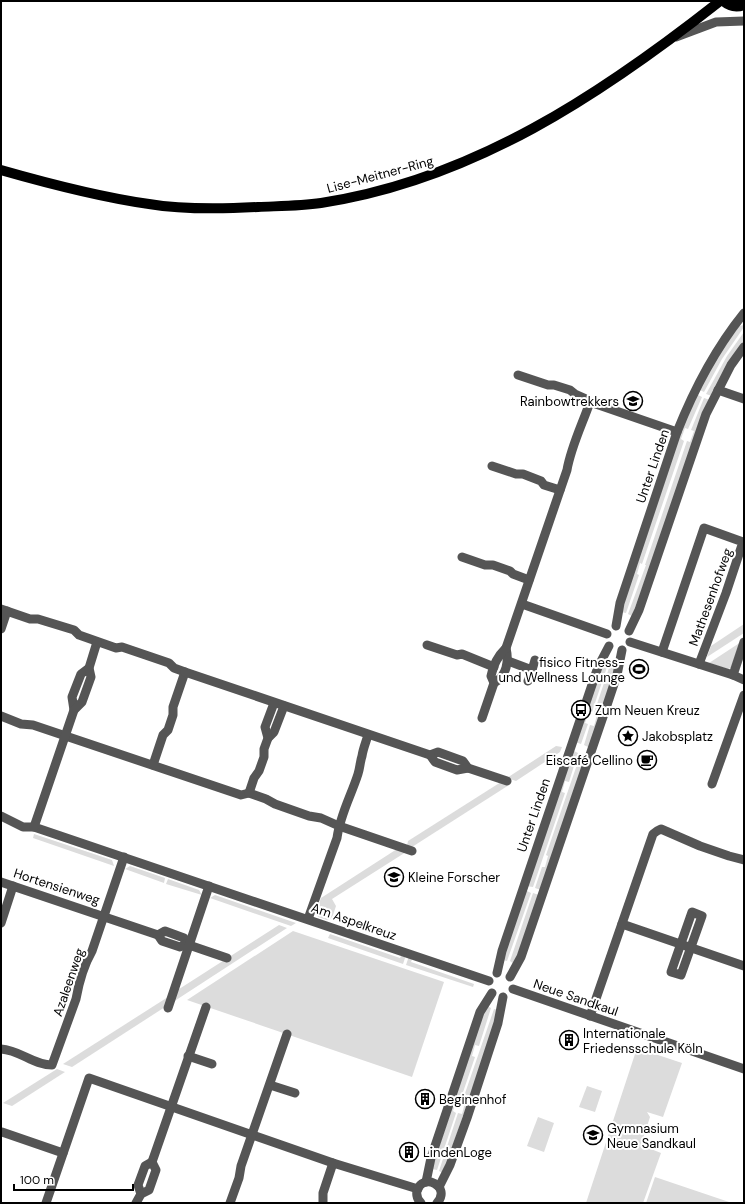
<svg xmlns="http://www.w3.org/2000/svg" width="745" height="1204" font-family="'DM Sans',sans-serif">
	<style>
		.green { fill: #dcdcdc }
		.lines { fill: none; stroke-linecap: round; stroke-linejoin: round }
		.minor { stroke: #555; stroke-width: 9 }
		.major { stroke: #000; stroke-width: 10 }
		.labels { text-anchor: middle; stroke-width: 4; stroke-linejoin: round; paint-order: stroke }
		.street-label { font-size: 13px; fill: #000; stroke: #fff }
		.poi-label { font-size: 13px; fill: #000; stroke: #fff; text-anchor: start }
	</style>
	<rect width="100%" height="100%" fill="#fff"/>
	<g class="green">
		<path d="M744,325V327L722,359L704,392L698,389L708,370L739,326Z"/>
		<path d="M744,332V343L712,396L706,394L727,356Z"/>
		<path d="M696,394L702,397L688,429L685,428L681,439L684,441L642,564L640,563L637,574L639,575L626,613L621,612L686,417Z"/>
		<path d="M704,398L710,400L632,616L628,614L646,565H645L687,441L690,442L694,431L691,430Z"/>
		<path d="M744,624V633L707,657L711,646Z"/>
		<path d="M741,642L733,667L728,669L709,663Z"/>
		<path d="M605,659L609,661L592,712L589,711L585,723L588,724L581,744L575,742Z"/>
		<path d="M611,662H617L590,748L584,745L590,725L594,726L597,715L594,713Z"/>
		<path d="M556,746L562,747L560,752L516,781L507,778Z"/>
		<path d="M572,750L578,753L569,782L565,781L562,792L565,793L533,887L526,886Z"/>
		<path d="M581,753L587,756L541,890L535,888L542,867H545L548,856L546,855Z"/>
		<path d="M501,782L509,785L412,847L407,846L408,841Z"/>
		<path d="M34,834L112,860L114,866L33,838Z"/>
		<path d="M397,849L406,852L332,899L336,906L332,918L327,920L318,917L316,912L321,898Z"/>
		<path d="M130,866L165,878L164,883L125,869Z"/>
		<path d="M168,879L199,890L202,895L166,884Z"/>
		<path d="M525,890L531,893L507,961L503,960Z"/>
		<path d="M533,893L539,895L514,964L510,961Z"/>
		<path d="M215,895L296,923L291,926L210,898Z"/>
		<path d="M279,925L287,928L173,1002L176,991Z"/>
		<path d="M293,931L444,982L412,1077L187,1000Z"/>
		<path d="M330,934L400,958L402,954L406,955L403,964L328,938Z"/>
		<path d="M409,956L413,957L411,962L474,984L473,987L406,965Z"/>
		<path d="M168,997L165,1007L72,1067L63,1064Z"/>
		<path d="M487,1006L491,1008L479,1046L475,1045L472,1056L475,1057L460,1101H456L453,1111L456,1113L437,1170L432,1169L482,1016Z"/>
		<path d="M494,1009L499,1010L498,1016L443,1173L439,1171L458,1113L462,1114L465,1103L462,1102Z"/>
		<path d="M637,1048L682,1063L663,1117L647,1112L650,1117L641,1145L661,1153L643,1203H586Z"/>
		<path d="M57,1069L65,1072L12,1106L3,1103Z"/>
		<path d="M587,1086L602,1091L595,1112L579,1107Z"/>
		<path d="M538,1117L554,1123L544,1152L527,1146Z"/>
		<path d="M655,1177L732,1203H646Z"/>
	</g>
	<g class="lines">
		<g class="minor">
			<path d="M676,37L716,22L744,21"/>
			<path d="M518,375L548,385H554L570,390L575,394L584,398L590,402L677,432"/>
			<path d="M718,390L744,399"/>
			<path d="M492,466L516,474H523L541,481L544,485L560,490"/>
			<path d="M462,557L485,565H493L510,571L513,574L529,580"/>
			<path d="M522,604L607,634"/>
			<path d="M1,609L30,619H38L74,630L79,635L116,648L122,647L169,663L174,668L185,672L173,707V715L168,730L163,735L153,765"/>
			<path d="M616,626L620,603L677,432C694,389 715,349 744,313"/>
			<path d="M1,629L7,611"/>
			<path d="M629,631L639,610L706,414L731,365L744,347"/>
			<path d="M630,642L733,675L744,680"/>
			<path d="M427,645L457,655L462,654L494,667"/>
			<path d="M662,652L704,528L743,542L726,593L699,664"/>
			<path d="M508,661L532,670L528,681"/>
			<path d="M532,670L535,660"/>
			<path d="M185,672L430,755L438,752L463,761L468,768L507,781"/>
			<path d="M733,675L744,642"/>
			<path d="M494,683C507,676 509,661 506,648"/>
			<path d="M74,710L72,697L81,674L89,668"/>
			<path d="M1,716L21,724L33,725L241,795L249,793L266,799L275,804L309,816L321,818L339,826L412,851"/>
			<path d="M482,718L494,683L491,676C494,664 497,657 506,648L567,470C571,447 582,425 590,402"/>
			<path d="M268,738L274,732L284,706"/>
			<path d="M430,755L435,762L457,770L468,768"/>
			<path d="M712,784L744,695"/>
			<path d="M249,793L254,778L259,771L264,757V749L268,738L265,727L274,703"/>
			<path d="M1,816L23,827H34L489,981"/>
			<path d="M34,827L74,710L82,702L91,677L89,668L97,642"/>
			<path d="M1,882L158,935L165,931L184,938L186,944L227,958"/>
			<path d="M692,912L702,916L681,975L671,972Z"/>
			<path d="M308,919L337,838C340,815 351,796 358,774C360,768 360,762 362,756C363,749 366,742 368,735"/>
			<path d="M1,923L13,886"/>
			<path d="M622,924L744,966"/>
			<path d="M158,935L162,941L180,947L186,944"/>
			<path d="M497,973L502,951L598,667L609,646"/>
			<path d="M510,977L521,957L606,708L617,675L622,650"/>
			<path d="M513,989L744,1069"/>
			<path d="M168,1008L209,886"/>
			<path d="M590,1016L653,834L657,831L661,829L700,846L729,856L744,860"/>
			<path d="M1,1049C20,1050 33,1065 52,1065L76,999C79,982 84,965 92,951L124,857"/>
			<path d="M188,1056L212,1064"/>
			<path d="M270,1085L295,1093"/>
			<path d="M2,1132L63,1153"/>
			<path d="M426,1182L431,1158L480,1012L492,993"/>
			<path d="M439,1187L450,1165L467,1118L498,1023L503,997"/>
			<path d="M141,1194L138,1185L145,1166L152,1162"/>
			<path d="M46,1203L89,1078L333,1163L418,1189"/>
			<path d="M136,1203L141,1194L149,1190L156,1170L152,1162L206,1007"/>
			<path d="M230,1203L239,1178L241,1166L287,1034"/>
			<path d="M323,1203V1193L333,1163"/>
			<path d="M421,1203C418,1200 416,1196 417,1191C422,1172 452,1186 437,1203"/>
		</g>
		<g class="major">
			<path d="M723,1C729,6 736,8 744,5"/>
			<path d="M1,170C50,184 100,197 149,204C185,210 222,209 258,207C279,206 300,206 321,203C473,180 602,94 720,1"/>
		</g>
	</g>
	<defs>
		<g id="school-ring" transform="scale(1)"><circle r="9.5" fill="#fff" stroke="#000" stroke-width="1.5"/><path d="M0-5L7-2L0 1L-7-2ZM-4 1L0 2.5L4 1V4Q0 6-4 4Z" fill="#000"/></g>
		<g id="stadium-ring" transform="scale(1)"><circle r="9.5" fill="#fff" stroke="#000" stroke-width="1.5"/><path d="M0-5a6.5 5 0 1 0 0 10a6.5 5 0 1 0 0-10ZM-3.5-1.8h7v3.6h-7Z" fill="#000"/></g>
		<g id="bus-ring" transform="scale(1)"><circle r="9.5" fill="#fff" stroke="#000" stroke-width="1.5"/><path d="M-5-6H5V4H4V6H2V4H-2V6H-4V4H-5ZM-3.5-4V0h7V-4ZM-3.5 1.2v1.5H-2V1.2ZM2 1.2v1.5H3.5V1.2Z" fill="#000"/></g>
		<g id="sight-ring" transform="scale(1)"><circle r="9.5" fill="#fff" stroke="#000" stroke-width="1.5"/><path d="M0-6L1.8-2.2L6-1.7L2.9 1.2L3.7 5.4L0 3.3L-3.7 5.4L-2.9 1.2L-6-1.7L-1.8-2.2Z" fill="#000"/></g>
		<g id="cafe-ring" transform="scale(1)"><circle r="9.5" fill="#fff" stroke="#000" stroke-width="1.5"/><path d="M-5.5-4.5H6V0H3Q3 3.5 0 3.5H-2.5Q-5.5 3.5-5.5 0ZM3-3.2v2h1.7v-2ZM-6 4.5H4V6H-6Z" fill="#000"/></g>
		<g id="building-ring" transform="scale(1)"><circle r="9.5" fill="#fff" stroke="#000" stroke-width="1.5"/><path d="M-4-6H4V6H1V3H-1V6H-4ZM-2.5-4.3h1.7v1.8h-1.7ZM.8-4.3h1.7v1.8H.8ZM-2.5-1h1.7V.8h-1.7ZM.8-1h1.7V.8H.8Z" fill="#000"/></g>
	</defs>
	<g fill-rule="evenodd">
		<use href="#school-ring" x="633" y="401"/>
		<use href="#stadium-ring" x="639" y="669"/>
		<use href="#bus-ring" x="581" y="710"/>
		<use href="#sight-ring" x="628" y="736"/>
		<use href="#cafe-ring" x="647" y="760"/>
		<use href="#school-ring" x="394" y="877"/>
		<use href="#building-ring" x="569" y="1040"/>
		<use href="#building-ring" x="425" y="1099"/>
		<use href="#school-ring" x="593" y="1135"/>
		<use href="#building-ring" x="409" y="1152"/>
	</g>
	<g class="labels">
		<g class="street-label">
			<text transform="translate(380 174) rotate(-15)" y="5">Lise-Meitner-Ring</text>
			<text transform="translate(652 466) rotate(-71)" y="5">Unter Linden</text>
			<text transform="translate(710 597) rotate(-70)" y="5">Mathesenhofweg</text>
			<text transform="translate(533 815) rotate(-71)" y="5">Unter Linden</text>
			<text transform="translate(57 886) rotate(18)" y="5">Hortensienweg</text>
			<text transform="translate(354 921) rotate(19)" y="5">Am Aspelkreuz</text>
			<text transform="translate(68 982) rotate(-71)" y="5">Azaleenweg</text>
			<text transform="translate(576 997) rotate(19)" y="5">Neue Sandkaul</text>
		</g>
		<g class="poi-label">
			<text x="619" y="406" text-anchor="end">Rainbowtrekkers</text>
			<text x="625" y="667" text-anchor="end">fisico Fitness-<tspan x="625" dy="15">und Wellness Lounge</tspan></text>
			<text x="595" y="715">Zum Neuen Kreuz</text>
			<text x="642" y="741">Jakobsplatz</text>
			<text x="633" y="765" text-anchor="end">Eiscafé Cellino</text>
			<text x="408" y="882">Kleine Forscher</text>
			<text x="583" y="1038">Internationale<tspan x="583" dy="15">Friedensschule Köln</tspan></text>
			<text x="439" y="1104">Beginenhof</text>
			<text x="607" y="1133">Gymnasium<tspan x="607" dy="15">Neue Sandkaul</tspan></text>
			<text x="423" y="1157">LindenLoge</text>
		</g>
	</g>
	<rect width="745" height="1204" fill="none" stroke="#000000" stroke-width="4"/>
	<path d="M14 1184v6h119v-6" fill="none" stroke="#000000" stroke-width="2"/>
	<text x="20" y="1184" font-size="12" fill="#000000" stroke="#ffffff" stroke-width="3" paint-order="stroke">100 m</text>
</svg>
